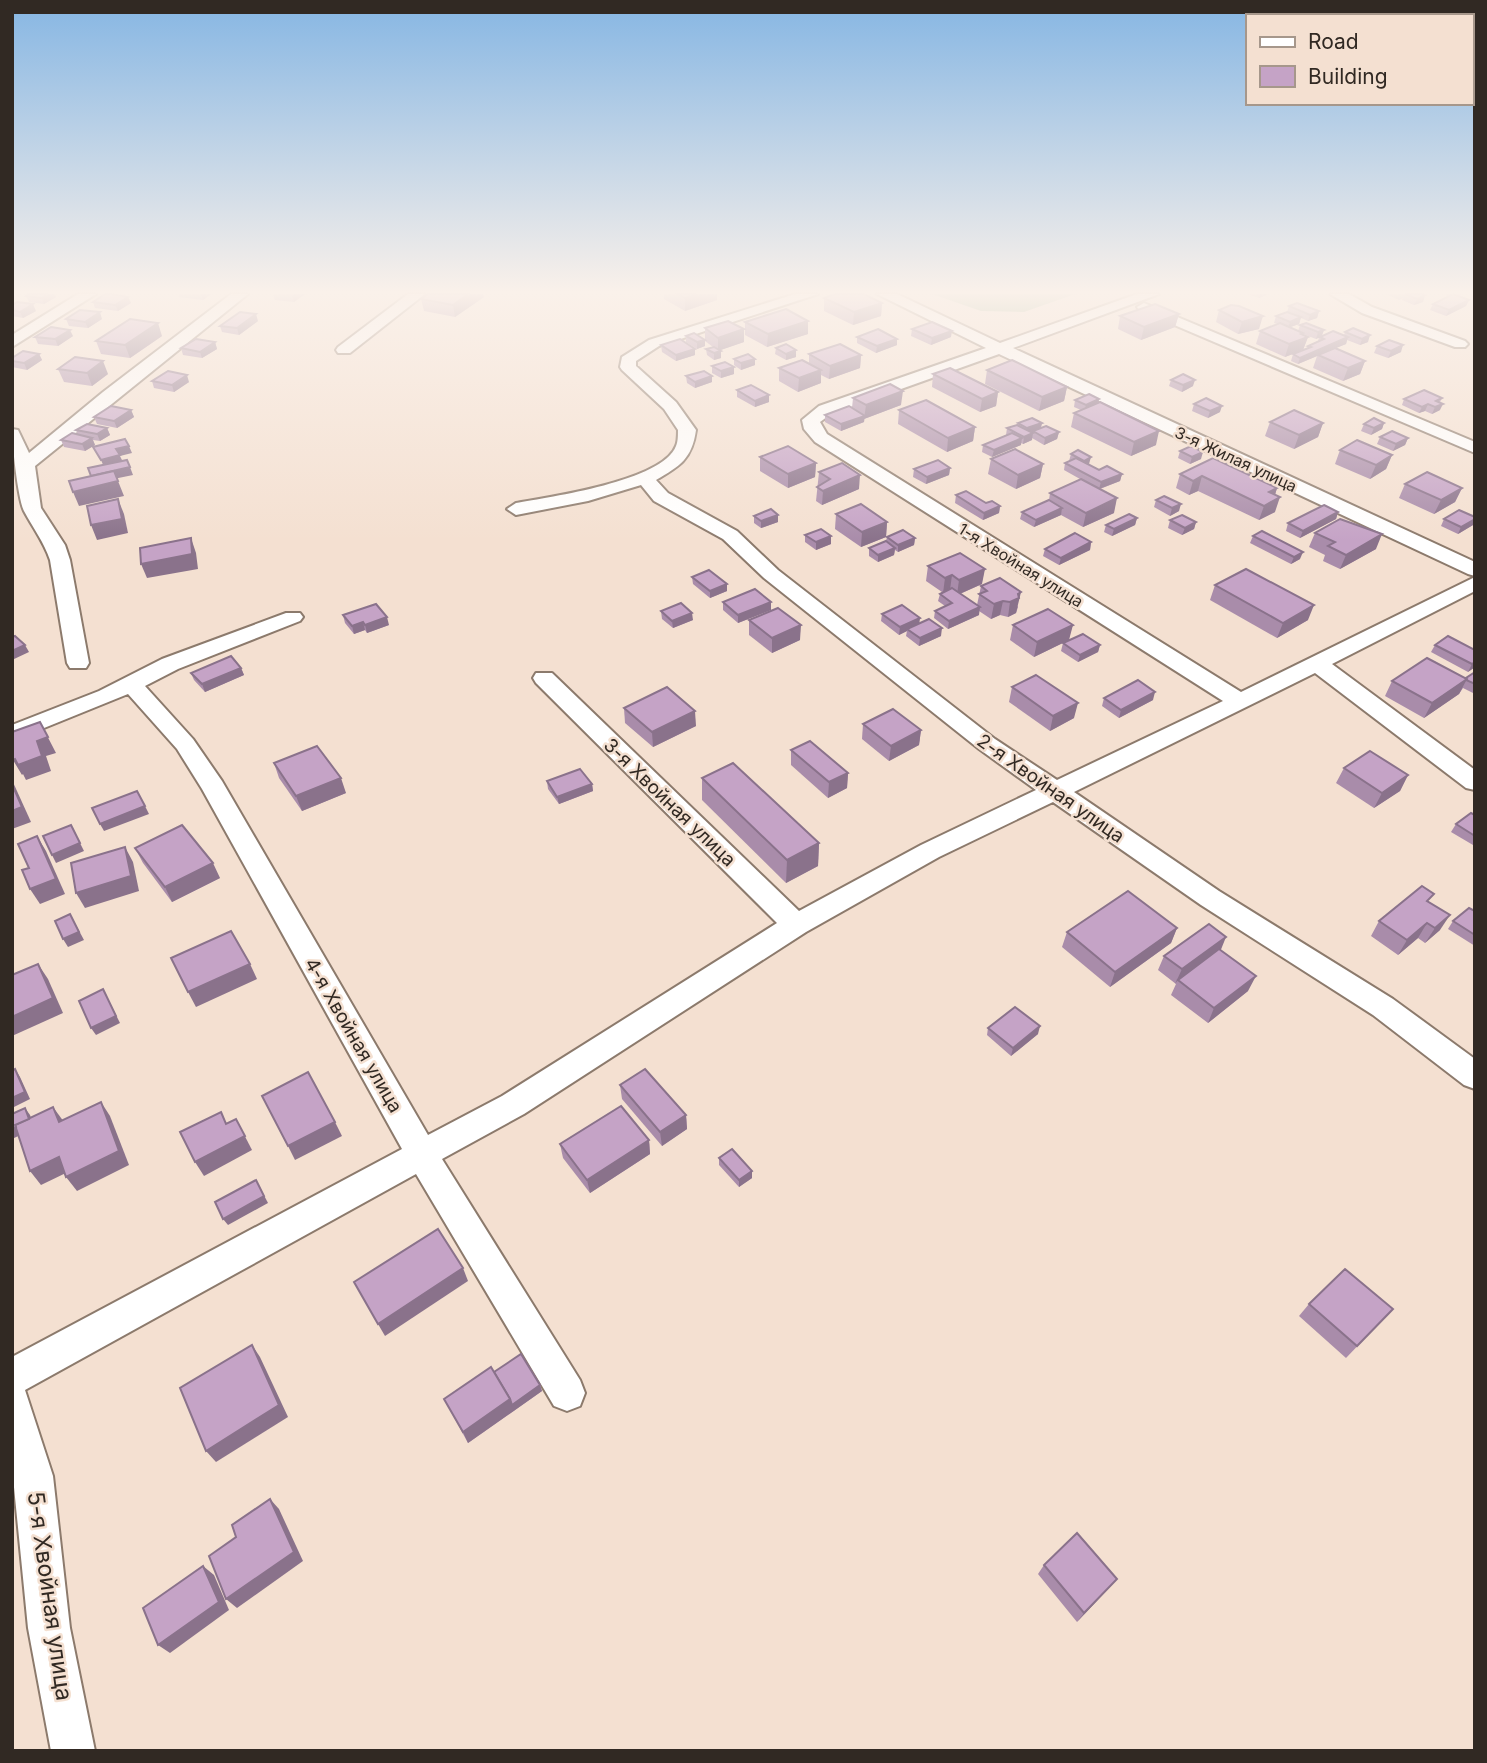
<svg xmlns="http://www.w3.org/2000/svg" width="1487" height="1763" font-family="Inter,sans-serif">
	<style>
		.forest { fill: #8dac86 }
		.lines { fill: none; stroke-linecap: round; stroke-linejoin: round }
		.minor-casing { stroke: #8c7a6c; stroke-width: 4 }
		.minor { fill: #fff; fill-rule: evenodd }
		.wall { fill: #a98caa }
		.shaded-wall { fill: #8a728b }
		.building { fill: #c5a3c6; stroke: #8a728b; stroke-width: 2 }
		.labels { text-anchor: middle; stroke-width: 5; stroke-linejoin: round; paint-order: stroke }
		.far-street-label { font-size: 16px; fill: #312923; stroke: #f4e0d1 }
		.street-label { font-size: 19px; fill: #312923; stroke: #f4e0d1 }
		.near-street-label { font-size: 23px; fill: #312923; stroke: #f4e0d1 }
	</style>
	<rect width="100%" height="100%" fill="#f4e0d1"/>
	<path class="forest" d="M932,294H1075L1024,312L981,311Z"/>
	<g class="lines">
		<g class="minor-casing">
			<g id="minor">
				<path d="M78,294H96L12,347V335Z"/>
				<path d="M231,294H248L35,466L41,508L65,545L70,560L89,663L86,668H70L67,663L50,560C44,542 33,528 24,511C18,499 12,444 12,429L18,430L29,453L103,392Z"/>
				<path d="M408,294H425L350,353H338L336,350L338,347Z"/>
				<path d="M795,294H818L659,346L636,361V366L676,402L696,430C692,459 680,466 656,480L668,493L737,531L778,570L995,739L1057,780L1223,701L815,442L804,429L802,420L819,406L986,348L877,294H897L1000,343L1137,294H1159L1013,348L1475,562V576L1468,574L999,354L831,414L820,422L827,434L1241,692L1475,577V591L1332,664L1475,770V790L1466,788L1315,673L1074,792L1219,891L1393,999L1475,1059V1089L1464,1085L1373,1015L1201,905L1053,802L939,857L806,932L524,1114L442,1159L580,1380L585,1393L580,1406L567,1411L554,1406L416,1174L25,1390L53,1476L70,1628L95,1751H51L28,1628L12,1467V1357L402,1149L202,789L177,749L128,694L12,741V725L99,691L162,659L286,613H300L303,617L300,621L178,669L145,686L193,739L222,781L428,1135L502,1096L777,923L536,683L533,678L536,673H552L799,911L921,845L1036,790L979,749L764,578L723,539L654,501L641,485L588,501L516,515L507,509L516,503C550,497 663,481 676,446C678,442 678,435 678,430L664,409L622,370L620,367L622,357L649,340Z"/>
				<path d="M1330,294H1349L1372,307L1465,341L1468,344L1465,347H1455L1362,313Z"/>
				<path d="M1144,303L1475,442V453L1139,310L1137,307Z"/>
			</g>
		</g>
		<use href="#minor" class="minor"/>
	</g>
	<g class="wall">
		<path d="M179,294H211L203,300L179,297Z"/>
		<path d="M273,294H305L294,302L275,300Z"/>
		<path d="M428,294H483L484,297L455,317L424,311L421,299Z"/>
		<path d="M664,294H717V300L685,311L664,299Z"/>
		<path d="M1248,294H1268L1259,298Z"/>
		<path d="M1386,294H1423L1425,295L1423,302L1414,305L1402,300L1403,298L1399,300Z"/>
		<path d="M1444,294H1461L1458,296L1469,300L1466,306L1446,316L1430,310L1433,304L1448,296Z"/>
		<path d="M26,296L56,297L44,304L29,302Z"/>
		<path d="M128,297L131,303L118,311L95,308L93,302Z"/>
		<path d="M824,298L882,303L881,316L853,325L824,311Z"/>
		<path d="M12,305L36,311L23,318L12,316Z"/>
		<path d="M1289,306L1319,311L1317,318L1308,321L1301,318L1299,324L1290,327L1298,331L1300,325L1324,330L1322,336L1344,335L1345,332L1353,328L1368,342L1360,345L1347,340L1346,344L1335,348L1365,361L1360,374L1343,381L1313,368L1317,356L1298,364L1291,361L1293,354L1307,349L1308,346L1318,341L1319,337L1316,339L1303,334V335L1308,337L1303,350L1285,357L1256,344L1260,331L1278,324L1274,323L1276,316L1287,312Z"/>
		<path d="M1219,310L1259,329L1238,334L1216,322Z"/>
		<path d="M1179,314L1175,327L1141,340L1118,329L1120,316Z"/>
		<path d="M66,319H102L88,328L69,326Z"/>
		<path d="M258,321L239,335L222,332L220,326Z"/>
		<path d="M745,322L808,334L767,347L745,335Z"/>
		<path d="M705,328L744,342L720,350L721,351V358L714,360L707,355L706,349L713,347L705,341Z"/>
		<path d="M912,329L951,337L931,345L911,336Z"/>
		<path d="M73,336L58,346L38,344L35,337Z"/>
		<path d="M162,336L130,358L101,354L96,341Z"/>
		<path d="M686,336L705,346L697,349L686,342Z"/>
		<path d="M857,337L897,339V345L876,353L857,343Z"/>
		<path d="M215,342L217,349L202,358L183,355L181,348Z"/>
		<path d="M661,345L695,349V355L676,361L662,352Z"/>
		<path d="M1377,346L1401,352L1388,358L1374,353Z"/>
		<path d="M776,348L796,350V357L786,360L775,354Z"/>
		<path d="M39,354L42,360L27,370L12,367V358Z"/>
		<path d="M809,354L861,355L860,368L829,379L821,375V383L798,392L779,381V368L809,363Z"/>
		<path d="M734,359H755V365L741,370L734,365Z"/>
		<path d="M712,366L734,367V374L721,378L712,373Z"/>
		<path d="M58,369L108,374L92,386L64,382Z"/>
		<path d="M987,370L1067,387L1064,401L1039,411L985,384Z"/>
		<path d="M933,374L998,392L996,406L980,412L932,387Z"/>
		<path d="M686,376H712V382L695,388L687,383Z"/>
		<path d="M1171,380L1193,386L1182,392L1169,386Z"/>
		<path d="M152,381L189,382L174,392L154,388Z"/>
		<path d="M737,390L769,395V402L755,407L737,397Z"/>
		<path d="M853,398L901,405L864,419V422L841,431L825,422V415L852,408Z"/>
		<path d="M1442,398L1440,402V410L1432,414L1425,411L1419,413L1402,405L1404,399Z"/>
		<path d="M1099,399L1098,403L1156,445L1131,456L1071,427L1074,413L1081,410L1074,407L1075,400Z"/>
		<path d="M1194,404L1220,412L1208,418L1192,411Z"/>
		<path d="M131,410L134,417L117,428L97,424L94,417Z"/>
		<path d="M899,410L975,427L973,441L947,452L898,424Z"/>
		<path d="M1270,422L1323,423L1318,437L1294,449L1265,436Z"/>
		<path d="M1018,423H1042L1041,428L1059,432L1057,439L1044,445L1032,438V440L1023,444L1021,443V445L992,457L982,452L983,445L1006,435L1007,428L1017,425Z"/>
		<path d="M1384,423L1382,429L1371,435L1361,431L1364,424Z"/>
		<path d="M107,428L110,435L100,441L93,440L95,445L85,451L64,447L61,440L78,435L76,430Z"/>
		<path d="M1380,437L1408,438L1405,445L1393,451L1377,444Z"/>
		<path d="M1078,450L1089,464V465L1099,470L1122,474L1120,481L1100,489L1114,513L1083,527L1061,515L1034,527L1020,519L1022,512L1049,500L1050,493L1080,479L1064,470L1065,463L1070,461H1069L1071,454Z"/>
		<path d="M1340,450L1392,455L1386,469L1370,479L1335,464Z"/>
		<path d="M1180,451L1201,459L1190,464L1178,458Z"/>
		<path d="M760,457L816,463L815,477L788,488L760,471Z"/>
		<path d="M1213,458L1277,488L1275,495V512L1259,520L1198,491L1189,495L1176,488L1180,474Z"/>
		<path d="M991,459L1043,464L1040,478L1016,489L988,474Z"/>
		<path d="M950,468L949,475L926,484L913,477L914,469Z"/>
		<path d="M819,472L859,489L822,505L816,501Z"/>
		<path d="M1405,484L1462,488L1455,502L1434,514L1399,498Z"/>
		<path d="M956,495L986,503L1000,506L999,513L983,520L955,503Z"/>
		<path d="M1156,500L1179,511L1170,516L1154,507Z"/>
		<path d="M1338,512L1336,519L1300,538L1286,531L1288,523Z"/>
		<path d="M836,514L887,522L886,537L861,547L835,529Z"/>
		<path d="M778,515V522L761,528L754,523V516Z"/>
		<path d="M1137,518L1135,525L1112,536L1104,532L1106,525Z"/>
		<path d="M1444,519L1473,525L1458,534L1441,526Z"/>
		<path d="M1170,520L1196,522L1194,529L1182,535L1168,528Z"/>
		<path d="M1315,533L1376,549L1340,569L1323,561L1325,555L1309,547Z"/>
		<path d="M805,535L831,544L816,550L805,542Z"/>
		<path d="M1253,536L1300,559L1291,564L1250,543Z"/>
		<path d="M887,537L915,538L914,545L898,552L895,550L894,555L878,562L869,556V548L886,541Z"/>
		<path d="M1091,542L1090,550L1059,565L1043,556L1045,549Z"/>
		<path d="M928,566L982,584L960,594L977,605L981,586L1000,578L1018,607L1016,613L1008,617L1000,615L991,619L979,611V615L948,629L934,618L935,611L945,606L938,601L940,594L942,592L926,581Z"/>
		<path d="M692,577L727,591L710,598L693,584Z"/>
		<path d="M1215,585L1308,620L1277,638L1210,600Z"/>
		<path d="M723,602H771V610L738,623L723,610Z"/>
		<path d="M661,611L693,620L673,628L662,619Z"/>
		<path d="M882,614L919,623L941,636L919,646L906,636L907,631L899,635L881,621Z"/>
		<path d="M343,615L389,625L367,633L365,630L354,634L345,623Z"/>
		<path d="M749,620L800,640L772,653L749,635Z"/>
		<path d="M1013,625L1069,640L1034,657L1010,640Z"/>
		<path d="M1448,636L1475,667L1468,672L1431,652L1435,645Z"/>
		<path d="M1063,643L1100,645L1098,652L1078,662L1061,651Z"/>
		<path d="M241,668L244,675L205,692L194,680L191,673Z"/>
		<path d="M1475,672V694L1463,688L1459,694L1424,718L1385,696L1392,681L1466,678Z"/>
		<path d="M1012,687L1074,718L1050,731L1009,702Z"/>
		<path d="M1104,698L1153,700L1119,718L1102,706Z"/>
		<path d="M624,708L696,726L653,747L625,723Z"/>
		<path d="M863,724L921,730L919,745L889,761L862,739Z"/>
		<path d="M791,750L848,773L847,788L828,798L791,765Z"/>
		<path d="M274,763L346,793L302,811L279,778Z"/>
		<path d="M1344,768L1408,775L1400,791L1374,808L1336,783Z"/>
		<path d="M702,778L819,843L818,866L786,883L702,800Z"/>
		<path d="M547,781L592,784L593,791L559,804L548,789Z"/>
		<path d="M1475,815V843L1473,845L1451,832L1456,824Z"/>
		<path d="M135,848L220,878L172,902L143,863Z"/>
		<path d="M1430,902L1440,930L1425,943L1418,938L1398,955L1371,936L1379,921Z"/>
		<path d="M1475,911V946L1448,929L1453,921Z"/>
		<path d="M1177,928L1171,943L1110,987L1062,947L1067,932Z"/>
		<path d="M1220,950L1248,991L1208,1023L1171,995L1176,984L1158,970L1164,956Z"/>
		<path d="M988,1028L1038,1034L1011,1056L987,1035Z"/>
		<path d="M620,1085L686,1115L687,1129L662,1146L622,1099Z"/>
		<path d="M649,1140L650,1154L590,1193L563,1158L560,1144Z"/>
		<path d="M719,1158L752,1178L739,1187L719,1165Z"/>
		<path d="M1309,1304L1393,1309L1346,1358L1299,1316Z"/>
		<path d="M494,1372L540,1385L542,1391L468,1443L444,1399Z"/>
		<path d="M1044,1565L1117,1579L1077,1622L1038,1574Z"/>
	</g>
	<g class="shaded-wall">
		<path d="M47,294H55L56,297L44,304L42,298Z"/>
		<path d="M201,294H211L203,300Z"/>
		<path d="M294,294H305L294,302L292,296Z"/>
		<path d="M468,294H483L484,297L455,317L453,305Z"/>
		<path d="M696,294H717V300L685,311V298Z"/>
		<path d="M1260,294H1268L1259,298Z"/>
		<path d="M1425,295L1423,302L1414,305L1417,299Z"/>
		<path d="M128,297L131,303L118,311L115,305Z"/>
		<path d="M1469,300L1466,306L1446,316L1449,310Z"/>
		<path d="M882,303L881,316L853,325L854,312Z"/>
		<path d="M33,304L36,311L23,318L20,312Z"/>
		<path d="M1319,311L1317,318L1308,321L1310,315Z"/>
		<path d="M100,312L102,319L88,328L85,322Z"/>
		<path d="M256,314L258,321L239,335L237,328Z"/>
		<path d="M1179,314L1175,327L1141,340L1144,327Z"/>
		<path d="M1263,316L1259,329L1238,334L1242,322Z"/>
		<path d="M1301,317L1299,324L1288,328L1290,322Z"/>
		<path d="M808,321V334L767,347L768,334Z"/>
		<path d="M158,323L162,336L130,358L125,345Z"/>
		<path d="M744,329V342L718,351V338Z"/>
		<path d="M70,330L73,336L58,346L55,339Z"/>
		<path d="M1324,330L1321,337L1316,339L1318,332Z"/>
		<path d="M952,331L951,337L931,345L932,338Z"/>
		<path d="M1303,333L1301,339L1308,337L1303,350L1285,357L1289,344Z"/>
		<path d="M1370,335L1368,342L1360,345L1362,339Z"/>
		<path d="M1348,337L1346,344L1298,364L1300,358Z"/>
		<path d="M897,339V345L876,353L877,346Z"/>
		<path d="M705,340V346L697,349V342Z"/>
		<path d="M215,342L217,349L202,358L200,352Z"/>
		<path d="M1403,345L1401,352L1388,358L1391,351Z"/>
		<path d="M695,349V355L676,361V355Z"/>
		<path d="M796,350V357L786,360V354Z"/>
		<path d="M721,351V358L714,360V353Z"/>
		<path d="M39,354L42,360L27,370L24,363Z"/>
		<path d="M861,355L860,368L829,379L830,366Z"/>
		<path d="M755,359V365L741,370V363Z"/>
		<path d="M103,361L108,374L92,386L87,373Z"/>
		<path d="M1365,361L1360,374L1343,381L1348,368Z"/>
		<path d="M734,367V374L721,378V371Z"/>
		<path d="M821,370V383L798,392L799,378Z"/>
		<path d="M187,375L189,382L174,392L172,385Z"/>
		<path d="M712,376V382L695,388V382Z"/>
		<path d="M1195,380L1193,386L1182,392L1183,385Z"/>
		<path d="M1067,387L1064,401L1039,411L1042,397Z"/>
		<path d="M903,391L901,405L864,419L866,405Z"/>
		<path d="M998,392L996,406L980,412L982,399Z"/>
		<path d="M769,395V402L755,407V401Z"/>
		<path d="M1099,399L1097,406L1084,412L1086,405Z"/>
		<path d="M1428,404L1425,411L1419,413L1422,407Z"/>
		<path d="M1443,404L1440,410L1432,414L1435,407Z"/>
		<path d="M1222,406L1220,412L1208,418L1210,411Z"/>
		<path d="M131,410L134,417L117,428L114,421Z"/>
		<path d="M865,416L864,422L841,431V424Z"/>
		<path d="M1042,423L1040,430L1033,431L1032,433L1026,435L1027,428Z"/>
		<path d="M1323,423L1318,437L1294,449L1299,435Z"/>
		<path d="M1384,423L1382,429L1371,435L1374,428Z"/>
		<path d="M975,427L973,441L947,452L948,438Z"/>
		<path d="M107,428L110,435L100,441L97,434Z"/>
		<path d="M1159,431L1156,445L1131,456L1134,442Z"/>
		<path d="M1059,432L1057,439L1044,445L1045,438Z"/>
		<path d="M1033,433L1032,440L1023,444L1024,437Z"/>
		<path d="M92,438L95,445L85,451L82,444Z"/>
		<path d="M1022,438L1021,445L992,457L994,450Z"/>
		<path d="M1408,438L1405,445L1393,451L1396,444Z"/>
		<path d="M129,446L132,453L120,456L123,462L104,467L101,460L116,449Z"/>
		<path d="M1203,452L1201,459L1190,464L1192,457Z"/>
		<path d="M1392,455L1386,469L1370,479L1376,465Z"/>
		<path d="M1091,457L1089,464L1082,468L1084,461Z"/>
		<path d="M816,463L815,477L788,488V474Z"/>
		<path d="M1043,464L1040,478L1016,489L1018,475Z"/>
		<path d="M130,467L133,475L94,483L91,476Z"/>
		<path d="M950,468L949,475L926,484L927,477Z"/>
		<path d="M1122,474L1120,481L1099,489L1101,482Z"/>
		<path d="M860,475L859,489L822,505L823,491Z"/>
		<path d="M1202,476L1198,491L1189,495L1193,481Z"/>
		<path d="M118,481L124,496L79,506L73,492Z"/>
		<path d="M1277,488L1273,501L1280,497L1275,512L1259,520L1269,492Z"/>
		<path d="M1462,488L1455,502L1434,514L1441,500Z"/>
		<path d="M1117,498L1114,513L1083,527L1086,513Z"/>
		<path d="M118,499L124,514L128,533L97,540L91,525Z"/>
		<path d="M1181,504L1179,511L1170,516L1172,508Z"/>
		<path d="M1000,506L999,513L983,520L984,513Z"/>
		<path d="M1062,508L1061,515L1034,527L1036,520Z"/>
		<path d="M1338,512L1336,519L1300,538L1303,531Z"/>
		<path d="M778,515V522L761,528V521Z"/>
		<path d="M1137,518L1135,525L1112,536L1114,529Z"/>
		<path d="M1475,519L1473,525L1458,534L1461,527Z"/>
		<path d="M887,522L886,537L861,547L862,532Z"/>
		<path d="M1196,522L1194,529L1182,535L1185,528Z"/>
		<path d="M1382,534L1376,549L1340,569L1346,555Z"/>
		<path d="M831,536V544L816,550V542Z"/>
		<path d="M191,538L196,553L198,569L147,578L141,564Z"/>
		<path d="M915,538L914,545L898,552V545Z"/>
		<path d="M1091,542L1090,550L1059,565L1061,558Z"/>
		<path d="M895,548L894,555L878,562V555Z"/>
		<path d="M1303,552L1300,559L1291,564L1294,557Z"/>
		<path d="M985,569L982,584L957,595L959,580Z"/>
		<path d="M952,575L950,590L943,593L945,578Z"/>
		<path d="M727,584V591L710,598V591Z"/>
		<path d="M1021,592L1016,613L1008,617L1010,602L1018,594Z"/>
		<path d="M1003,601L1000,615L991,619L994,604Z"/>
		<path d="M771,602V610L738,623V615Z"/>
		<path d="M1314,605L1308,620L1277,638L1283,623Z"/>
		<path d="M980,607L979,615L948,629L949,621Z"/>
		<path d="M692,613L693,620L673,628L672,621Z"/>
		<path d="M387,617L389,625L367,633L365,625Z"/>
		<path d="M920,618L919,626L907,629V631L899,635L900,627Z"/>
		<path d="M363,622L365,630L354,634L352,626Z"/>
		<path d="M801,625L800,640L772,653V638Z"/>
		<path d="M1073,625L1069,640L1034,657L1037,642Z"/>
		<path d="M942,628L941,636L919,646L920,638Z"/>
		<path d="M25,645L29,652L12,660V651Z"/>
		<path d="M1100,645L1098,652L1078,662L1080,655Z"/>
		<path d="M1475,662V667L1468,672L1472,664Z"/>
		<path d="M241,668L244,675L205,692L202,684Z"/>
		<path d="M1467,679L1459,694L1424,718L1432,703Z"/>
		<path d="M1155,692L1153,700L1119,718L1121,710Z"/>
		<path d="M1078,703L1074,718L1050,731L1053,716Z"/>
		<path d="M695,711L696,726L653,747L652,732Z"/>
		<path d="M40,722L56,753L46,756L51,771L26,780L23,774L22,775L13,760L37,741Z"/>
		<path d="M921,730L919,745L889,761L891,746Z"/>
		<path d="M848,773L847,788L828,798L829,782Z"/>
		<path d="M1408,775L1400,791L1374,808L1382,793Z"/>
		<path d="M341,778L346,793L302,811L296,796Z"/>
		<path d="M12,780L31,822L12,829Z"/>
		<path d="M592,784L593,791L559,804L557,797Z"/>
		<path d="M145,806L149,814L104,831L100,824Z"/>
		<path d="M71,825L84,851L56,863L52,855Z"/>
		<path d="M37,836L46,851L65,894L40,904L30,889Z"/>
		<path d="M819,843L818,866L786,883L787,860Z"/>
		<path d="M125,847L133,862L139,891L85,908L76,893Z"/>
		<path d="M213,863L220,878L172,902L165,887Z"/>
		<path d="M70,914L84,940L68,947L63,939Z"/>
		<path d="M1450,915L1440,930L1425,943L1435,928Z"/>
		<path d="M1427,923L1418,938L1398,955L1407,940Z"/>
		<path d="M1177,928L1171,943L1110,987L1115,972Z"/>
		<path d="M1226,937L1220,952L1178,980L1175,984L1182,969Z"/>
		<path d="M38,964L48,979L63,1013L12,1036V1017Z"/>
		<path d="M250,964L257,979L196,1007L188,992Z"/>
		<path d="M1256,976L1248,991L1208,1023L1214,1008Z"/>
		<path d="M103,989L120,1023L96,1035L91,1028Z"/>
		<path d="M1040,1026L1038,1034L1011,1056L1013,1048Z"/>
		<path d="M15,1069L20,1077L30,1099L12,1108Z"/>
		<path d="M101,1102L110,1116L129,1165L77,1191L66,1177Z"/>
		<path d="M53,1107L64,1122H59Z"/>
		<path d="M25,1108L30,1115L35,1128L12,1139V1129Z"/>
		<path d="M686,1115L687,1129L662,1146L660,1132Z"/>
		<path d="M236,1119L252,1150L204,1176L195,1162Z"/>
		<path d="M335,1122L342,1136L295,1160L288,1146Z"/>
		<path d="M649,1140L650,1154L590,1193L587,1180Z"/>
		<path d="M59,1157L70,1171L41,1185L30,1171Z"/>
		<path d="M752,1171V1178L739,1187V1180Z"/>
		<path d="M256,1180L268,1203L228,1225L223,1219Z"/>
		<path d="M463,1268L468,1281L385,1336L378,1324Z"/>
		<path d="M252,1345L260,1357L288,1417L216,1462L206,1451Z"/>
		<path d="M540,1385L542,1391L468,1443L463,1432L510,1399Z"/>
		<path d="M270,1499L279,1509L303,1561L237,1608L226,1599Z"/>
		<path d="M203,1566L214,1575L229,1610L170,1653L158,1645Z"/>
		<path d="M1117,1579L1109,1588L1077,1622L1084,1613Z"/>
	</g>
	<g class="building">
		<path d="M28,294H47L42,298L26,296Z"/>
		<path d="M105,294H112L128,297L115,305L93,302Z"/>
		<path d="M428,294H468L453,305L421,299Z"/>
		<path d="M678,294H696L685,298Z"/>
		<path d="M835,294H864L882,303L854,312L824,298Z"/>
		<path d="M1405,294H1423L1425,295L1417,299Z"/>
		<path d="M1453,294L1469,300L1449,310L1433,304Z"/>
		<path d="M17,302L33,304L20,312L12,310V305Z"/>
		<path d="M1297,303L1319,311L1310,315L1289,306Z"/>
		<path d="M1155,304L1179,314L1144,327L1120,316Z"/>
		<path d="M1231,305L1239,306L1263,316L1242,322L1219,310Z"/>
		<path d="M786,309L808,321L768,334L745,322Z"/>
		<path d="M80,310L100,312L85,322L66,319Z"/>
		<path d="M240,312L256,314L237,328L220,326Z"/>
		<path d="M1287,312L1301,317L1290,322L1276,316Z"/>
		<path d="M130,319L158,323L125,345L96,341Z"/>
		<path d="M728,321L744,329L718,338L705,328Z"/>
		<path d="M932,322L952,331L932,338L912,329Z"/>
		<path d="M1280,323L1303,333L1301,334L1308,337L1289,344L1260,331Z"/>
		<path d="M1306,323L1324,330L1318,332L1300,325Z"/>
		<path d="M51,327L70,330L55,339L35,337Z"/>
		<path d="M1353,328L1370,335L1362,339L1345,332Z"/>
		<path d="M878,329L897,339L877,346L857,337Z"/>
		<path d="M1333,331L1348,337L1300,358L1293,354L1311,347L1308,346L1324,339L1320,337Z"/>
		<path d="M694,333L705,340L697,342L686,336Z"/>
		<path d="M196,339L215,342L200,352L181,348Z"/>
		<path d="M680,339L695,349L676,355L661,345Z"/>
		<path d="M1389,340L1403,345L1391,351L1377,346Z"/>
		<path d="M786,344L796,350L786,354L776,348Z"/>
		<path d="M840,344L861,355L830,366L809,354Z"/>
		<path d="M714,347L721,351L714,353L706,349Z"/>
		<path d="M1335,348L1365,361L1348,368L1318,355Z"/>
		<path d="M23,351L39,354L24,363L12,361V358Z"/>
		<path d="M748,354L755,359L741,363L734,359Z"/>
		<path d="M75,357L103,361L87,373L58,369Z"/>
		<path d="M802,360L821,370L799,378L779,368Z"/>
		<path d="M1012,360L1067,387L1042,397L987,370Z"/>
		<path d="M725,362L734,367L721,371L712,366Z"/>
		<path d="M950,368L998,392L982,399L933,374Z"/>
		<path d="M168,371L187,375L172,385L152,381Z"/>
		<path d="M704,371L712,376L695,382L686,376Z"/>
		<path d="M1183,374L1195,380L1183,385L1171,380Z"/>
		<path d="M890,384L903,391L866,405L853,398Z"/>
		<path d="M751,385L769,395L755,401L737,390Z"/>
		<path d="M1424,390L1442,398L1436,401L1443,404L1435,407L1428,404L1422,407L1404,399Z"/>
		<path d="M1089,394L1099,399L1086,405L1075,400Z"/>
		<path d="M1206,398L1222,406L1210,411L1194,404Z"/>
		<path d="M926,400L975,427L948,438L899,410Z"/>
		<path d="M1100,402L1159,431L1134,442L1074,413Z"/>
		<path d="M111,406L131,410L114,421L94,417Z"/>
		<path d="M849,406L865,416L841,424L825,415Z"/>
		<path d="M1294,410L1323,423L1299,435L1270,422Z"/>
		<path d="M1032,418L1042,423L1027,428L1018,423Z"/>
		<path d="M1374,418L1384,423L1374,428L1364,424Z"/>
		<path d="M87,424L107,428L97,434L76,430Z"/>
		<path d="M1017,425L1033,433L1024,437L1007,428Z"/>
		<path d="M1046,426L1059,432L1045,438L1033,431Z"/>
		<path d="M1392,431L1408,438L1396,444L1380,437Z"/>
		<path d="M72,433L92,438L82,444L61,440Z"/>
		<path d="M1012,433L1022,438L994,450L983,445Z"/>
		<path d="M125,439L129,446L116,449L120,455L101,460L93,447Z"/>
		<path d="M1357,440L1392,455L1376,465L1340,450Z"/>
		<path d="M788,446L816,463L788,474L760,457Z"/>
		<path d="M1191,446L1203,452L1192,457L1180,451Z"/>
		<path d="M1015,449L1043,464L1018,475L991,459Z"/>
		<path d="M1078,450L1091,457L1084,461L1071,454Z"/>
		<path d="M1076,458L1099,470L1107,466L1122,474L1101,482L1065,463Z"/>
		<path d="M1213,458L1277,488L1269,492L1280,497L1264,506L1202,476L1193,481L1180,474Z"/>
		<path d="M127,460L130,467L91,476L88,468Z"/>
		<path d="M938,460L950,468L927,477L914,469Z"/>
		<path d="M842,463L860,475L823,491L817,487L830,479L819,472Z"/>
		<path d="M114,471L118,481L73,492L69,481Z"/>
		<path d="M1427,472L1462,488L1441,500L1405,484Z"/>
		<path d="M1081,479L1117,498L1086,513L1050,493Z"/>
		<path d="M966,491L986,503L992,501L1000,506L984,513L956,495Z"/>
		<path d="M1164,496L1181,504L1172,508L1156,500Z"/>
		<path d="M118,499L122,519L91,525L87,506Z"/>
		<path d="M1049,500L1062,508L1036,520L1022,512Z"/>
		<path d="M861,504L887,522L862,532L836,514Z"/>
		<path d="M1324,505L1338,512L1303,531L1288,523Z"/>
		<path d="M771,509L778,515L761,521L754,516Z"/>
		<path d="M1459,510L1475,517V519L1461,527L1444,519Z"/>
		<path d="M1129,514L1137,518L1114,529L1106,525Z"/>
		<path d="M1182,515L1196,522L1185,528L1170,520Z"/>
		<path d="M1340,519L1382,534L1346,555L1328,546L1335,542L1315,533Z"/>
		<path d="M821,529L831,536L816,542L805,535Z"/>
		<path d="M903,530L915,538L898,545L887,537Z"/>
		<path d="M1262,531L1303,552L1294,557L1253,536Z"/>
		<path d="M1075,533L1091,542L1061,558L1045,549Z"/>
		<path d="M191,538L192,554L141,564L140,548Z"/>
		<path d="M886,541L895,548L878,555L869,548Z"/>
		<path d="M960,553L985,569L959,580L952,575L945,578L928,566Z"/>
		<path d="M1246,569L1314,605L1283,623L1215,585Z"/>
		<path d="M709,570L727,584L710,591L692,577Z"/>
		<path d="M1000,578L1021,592L1018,594L1019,598L1010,602L1003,601L994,604L979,594L987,591L981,586Z"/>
		<path d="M952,588L980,607L949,621L935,611L952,603L940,594Z"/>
		<path d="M755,589L771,602L738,615L723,602Z"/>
		<path d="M681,603L692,613L672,621L661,611Z"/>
		<path d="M376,604L387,617L365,625L363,622L352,626L343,615Z"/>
		<path d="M902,605L920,618L900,627L882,614Z"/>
		<path d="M778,608L801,625L772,638L749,620Z"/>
		<path d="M1048,609L1073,625L1037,642L1013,625Z"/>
		<path d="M929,619L942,628L920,638L907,629Z"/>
		<path d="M1083,634L1100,645L1080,655L1063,643Z"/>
		<path d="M15,636L25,645L12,651V637Z"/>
		<path d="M1448,636L1475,650V662L1472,664L1435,645Z"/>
		<path d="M231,656L241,668L202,684L191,673Z"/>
		<path d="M1427,658L1467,679L1432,703L1392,681Z"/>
		<path d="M1475,672V684L1466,680L1467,679L1466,678Z"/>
		<path d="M1036,675L1078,703L1053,716L1012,687Z"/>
		<path d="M1138,680L1155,692L1121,710L1104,698Z"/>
		<path d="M667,687L695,711L652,732L624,708Z"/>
		<path d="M893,709L921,730L891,746L863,724Z"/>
		<path d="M40,722L48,737L37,741L42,756L18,765L15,759L13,760L12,759V732Z"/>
		<path d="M810,741L848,773L829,782L791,750Z"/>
		<path d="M317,746L341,778L296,796L274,763Z"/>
		<path d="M1370,751L1408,775L1382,793L1344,768Z"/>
		<path d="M733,763L819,843L787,860L702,778Z"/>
		<path d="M580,769L592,784L557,797L547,781Z"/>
		<path d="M12,784L22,807L12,811Z"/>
		<path d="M137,791L145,806L100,824L92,808Z"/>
		<path d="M1471,813L1475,815V836L1456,824Z"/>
		<path d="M71,825L80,843L52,855L43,836Z"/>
		<path d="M182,825L213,863L165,887L135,848Z"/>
		<path d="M37,836L56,879L30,889L22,870L29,868L18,844Z"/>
		<path d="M125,847L131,876L76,893L71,863Z"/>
		<path d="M1422,886L1434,894L1427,901L1450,915L1435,928L1427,923L1407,940L1379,921Z"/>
		<path d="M1128,891L1177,928L1115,972L1067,932Z"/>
		<path d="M1469,908L1475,911V935L1453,921Z"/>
		<path d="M70,914L79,932L63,939L55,921Z"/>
		<path d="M1209,924L1226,937L1182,969L1164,956Z"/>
		<path d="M231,931L250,964L188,992L171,958Z"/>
		<path d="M1219,949L1256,976L1214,1008L1178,980Z"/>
		<path d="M38,964L53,998L12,1017V975Z"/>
		<path d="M103,989L116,1016L91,1028L79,1001Z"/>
		<path d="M1015,1007L1040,1026L1013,1048L988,1028Z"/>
		<path d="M15,1069L25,1092L12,1098V1071Z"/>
		<path d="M645,1069L686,1115L660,1132L620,1085Z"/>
		<path d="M308,1072L335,1122L288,1146L262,1096Z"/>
		<path d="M101,1102L119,1151L66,1177L59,1157L30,1171L15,1125L53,1107L59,1122Z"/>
		<path d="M621,1106L649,1140L587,1180L560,1144Z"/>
		<path d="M25,1108L29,1119L15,1125L16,1127L12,1129V1114Z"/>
		<path d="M221,1112L226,1124L236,1119L245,1136L195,1162L180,1132Z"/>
		<path d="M732,1149L752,1171L739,1180L719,1158Z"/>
		<path d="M256,1180L264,1196L223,1219L215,1202Z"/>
		<path d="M438,1229L463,1268L378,1324L354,1282Z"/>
		<path d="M1345,1269L1393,1309L1357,1346L1309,1304Z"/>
		<path d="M252,1345L279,1405L206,1451L180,1388Z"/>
		<path d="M521,1354L540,1385L512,1405L510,1399L494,1372Z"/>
		<path d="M491,1367L510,1399L463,1432L444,1399Z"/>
		<path d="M270,1499L294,1552L226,1599L209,1556L236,1537L232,1525Z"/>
		<path d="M1077,1533L1117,1579L1084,1613L1044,1565Z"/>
		<path d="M203,1566L219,1602L158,1645L143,1608Z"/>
	</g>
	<linearGradient id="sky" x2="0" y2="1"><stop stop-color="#86b6e3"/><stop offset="0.54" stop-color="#faf1ea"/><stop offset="1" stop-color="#faf1ea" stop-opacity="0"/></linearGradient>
	<rect width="1487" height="541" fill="url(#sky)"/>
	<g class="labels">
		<g class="far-street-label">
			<text transform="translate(1236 459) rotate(25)" y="6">3-я Жилая улица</text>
			<text transform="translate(1021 565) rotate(32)" y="6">1-я Хвойная улица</text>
		</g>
		<g class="street-label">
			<text transform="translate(1051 788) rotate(35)" y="7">2-я Хвойная улица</text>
			<text transform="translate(670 802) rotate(44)" y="7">3-я Хвойная улица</text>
			<text transform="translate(354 1035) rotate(60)" y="7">4-я Хвойная улица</text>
		</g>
		<g class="near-street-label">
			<text transform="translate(50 1596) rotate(82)" y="8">5-я Хвойная улица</text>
		</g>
	</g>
	<rect width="1487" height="1763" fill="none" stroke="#312923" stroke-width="28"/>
	<rect x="1246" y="14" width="228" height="91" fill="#f4e0d1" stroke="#a6978b" stroke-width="2"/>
	<rect x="1260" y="37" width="35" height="10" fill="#ffffff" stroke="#a6978b" stroke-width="2"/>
	<text x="1308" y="49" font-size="21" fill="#312923">Road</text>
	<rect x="1260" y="66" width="35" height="21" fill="#c5a3c6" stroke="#a6978b" stroke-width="2"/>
	<text x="1308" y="84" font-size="21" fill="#312923">Building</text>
</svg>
